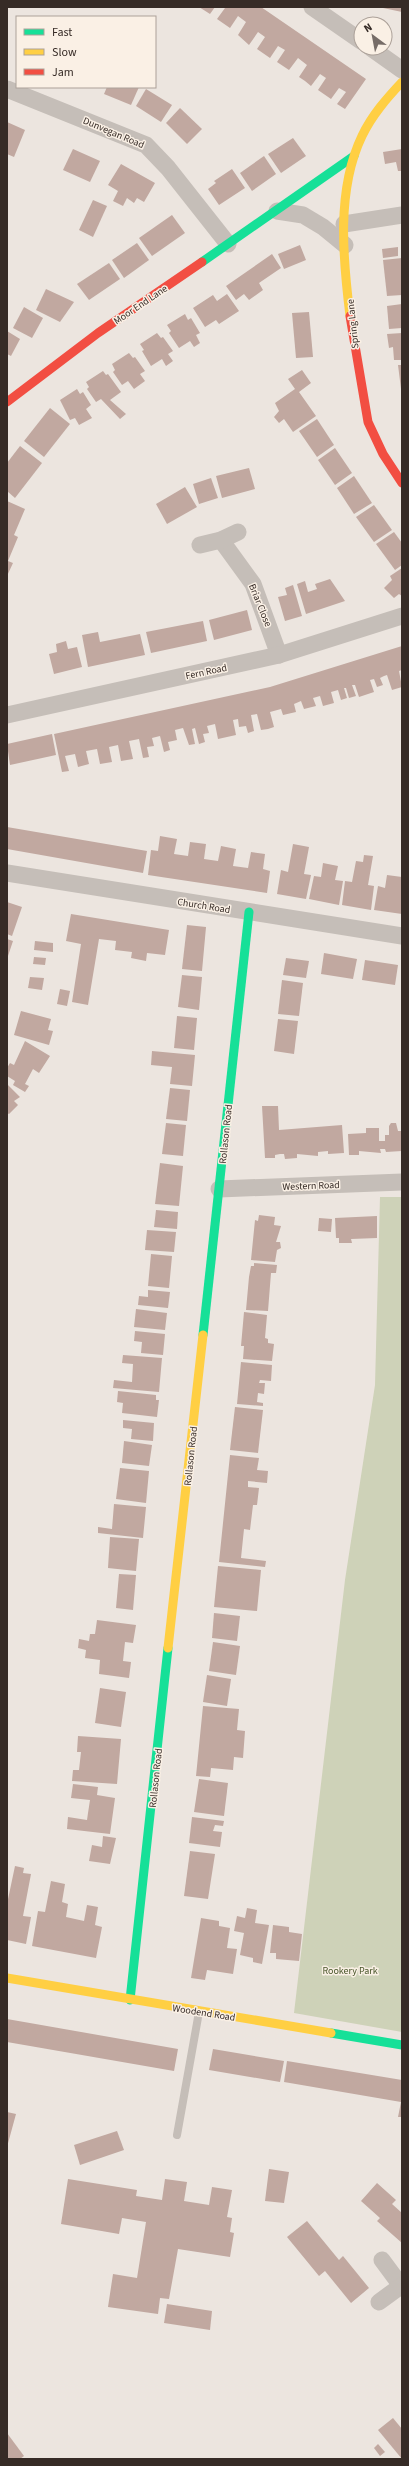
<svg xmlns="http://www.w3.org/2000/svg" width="409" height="2466" font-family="'Source Sans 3',sans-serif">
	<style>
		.green { fill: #ced2b8 }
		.building { fill: #c1a8a0 }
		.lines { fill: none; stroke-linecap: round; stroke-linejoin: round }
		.lane { stroke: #c5beb8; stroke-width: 8 }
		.street { stroke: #c5beb8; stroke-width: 17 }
		.fast { stroke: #16e098; stroke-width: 9 }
		.slow { stroke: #ffcf43; stroke-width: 9 }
		.jam { stroke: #f24e42; stroke-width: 9 }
		.labels { text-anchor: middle; stroke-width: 3; stroke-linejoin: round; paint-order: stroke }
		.street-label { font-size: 10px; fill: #362b26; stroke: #faf0e5 }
		.park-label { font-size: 10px; fill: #475529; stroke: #faf0e5 }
	</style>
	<rect width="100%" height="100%" fill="#ece5df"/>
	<path class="green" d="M380,1197H402V2032L294,2013L345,1580L375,1385Z"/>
	<g class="building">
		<path d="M199,7H215L210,14Z"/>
		<path d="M223,7H261L366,79L345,109L337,104L346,92L339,88L331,99L318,90L326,78L320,74L311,86L305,81L299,77L307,65L298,58L289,70L277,62L285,50L278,46L270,58L257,49L265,37L258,32L249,45L238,35L246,22L238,16L230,28L217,19L225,8Z"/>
		<path d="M383,7H402V12L383,8Z"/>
		<path d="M107,87H139L131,105L104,94Z"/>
		<path d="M146,89L172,105L161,122L136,106Z"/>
		<path d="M180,108L202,129L187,144L166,123Z"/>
		<path d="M7,122L25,130L14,157L7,154Z"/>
		<path d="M293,138L306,156L281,173L268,154Z"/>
		<path d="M73,149L100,161L90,182L63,170Z"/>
		<path d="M402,149V171H398L396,162L385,164L383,152Z"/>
		<path d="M264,156L276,174L252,191L240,173Z"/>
		<path d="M121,164L155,183L144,202L137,198L134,203L127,198L123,206L113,201L118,191L108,185Z"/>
		<path d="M232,169L245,188L219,205L208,189L216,183L214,181Z"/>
		<path d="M93,200L107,206L93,237L79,230Z"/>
		<path d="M172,215L185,233L152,256L139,238Z"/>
		<path d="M137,243L149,260L124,278L112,260Z"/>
		<path d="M300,245L306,260L284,269L278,254Z"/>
		<path d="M398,247V256L383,258L382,249Z"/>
		<path d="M272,254L281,268L259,283L263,290L249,300L244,294L236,300L226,286Z"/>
		<path d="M402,258V295L387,296L383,260Z"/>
		<path d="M109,263L120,279L89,300L77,284Z"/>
		<path d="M46,289L74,302L60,322L36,310Z"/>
		<path d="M227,294L239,311L219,324L216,320L205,327L193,308L213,295L217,301Z"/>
		<path d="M402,304V328L389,329L387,306Z"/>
		<path d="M24,307L43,318L32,338L13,328Z"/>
		<path d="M309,312L313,357L296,358L292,313Z"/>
		<path d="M185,314L188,320L191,318L200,333L196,335L200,343L194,347L190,341L179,348L169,333L171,331L167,325Z"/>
		<path d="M7,331L20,339L11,356L7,354Z"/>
		<path d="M157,333L161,338L163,337L173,351L168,354L173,361L166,366L162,359L151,366L142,351L144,350L140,344Z"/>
		<path d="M402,333V360H394L393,347L389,348L387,334Z"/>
		<path d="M129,353L133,358L135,357L145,371L140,374L145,381L134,389L128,381L122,385L113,372L115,370L112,364Z"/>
		<path d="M398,365H402V388L401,389Z"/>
		<path d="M302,370L311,383L299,392L316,416L293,432L284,419L279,423L274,417L279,411L275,403L295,389L288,379Z"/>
		<path d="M103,371L106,375L108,374L121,392L110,400L126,414L120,419L101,399L96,402L87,389L89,387L86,382Z"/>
		<path d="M77,389L80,394L83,392L91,405L86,409L92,418L79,425L75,418L70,420L60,400Z"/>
		<path d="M50,408L70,424L44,457L24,441Z"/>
		<path d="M317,419L334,445L317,457L299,431Z"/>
		<path d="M20,446L42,463L15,498L7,491V463Z"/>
		<path d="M335,448L352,473L335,485L318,460Z"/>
		<path d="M249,468L255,489L222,498L216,476Z"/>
		<path d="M354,476L372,503L354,514L337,488Z"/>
		<path d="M211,478L218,498L199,504L193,484Z"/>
		<path d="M185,487L197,507L167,524L156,504Z"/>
		<path d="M7,501L25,509L14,535L18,537L8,561L13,563L7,576Z"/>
		<path d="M374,505L392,530L374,542L356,517Z"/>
		<path d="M394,532L402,543V565L395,570L376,544Z"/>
		<path d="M402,568V596L399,594L394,598L384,588L392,580L390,576Z"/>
		<path d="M330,579L345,601L306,614L297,584L305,581L308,592L317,589L315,584Z"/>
		<path d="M293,585L302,616L285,621L278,597L287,595L285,588Z"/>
		<path d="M247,610L252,630L214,640L209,620Z"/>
		<path d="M203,621L207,641L151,653L146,632Z"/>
		<path d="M98,632L100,642L140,634L145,655L88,667L82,635Z"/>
		<path d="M66,641L68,649L77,647L82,667L54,674L49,654L57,652L56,644Z"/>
		<path d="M402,646V670L399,671L402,687L392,690L387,675L384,676L380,678L383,685L377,687L374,679L370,680L374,692L359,697L355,685H352L356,696L349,698L346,688H344L347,698L341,700L338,690L331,692L334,703L323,706L320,696L313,698L316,706L304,709L301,701L294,704L296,712L283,715L281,709L270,712L274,727L268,729L261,730L257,714L251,715L254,731L248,733L246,726L239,727L238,719L233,720L236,735L218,739L215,724L207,726L209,733L203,734L205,742L199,744L195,728L192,729L195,744L189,745L183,728L175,730L177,740L168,742L170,750L164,752L160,736L152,738L154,746L147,747L149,757L143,758L139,739L129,741L133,759L121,761L118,745L109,747L112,762L100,764L97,749L86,751L89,764L78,767L75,754L65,756L69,771L62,772L54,734L270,687Z"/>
		<path d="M52,734L56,755L10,765L7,744Z"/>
		<path d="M7,827L147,851L143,873L7,849Z"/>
		<path d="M160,836L177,839L174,854L188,856L190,842L206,844L204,859L218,861L221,846L236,849L233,866L248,868L251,852L265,854L263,869L270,871L267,893L148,875L151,850L158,851Z"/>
		<path d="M293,844L309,847L304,874L311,875L306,899L277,894L281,870L288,872Z"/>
		<path d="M364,855L373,856L368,885L374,886L371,910L342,905L345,881L352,882L356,861L363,862Z"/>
		<path d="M323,863L338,866L335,880L343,881L339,905L309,899L314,876L321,877Z"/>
		<path d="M387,875L402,877V914L374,910L378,886L385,888Z"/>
		<path d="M7,902L22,907L12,936L7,934Z"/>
		<path d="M71,914L169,930L165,955L147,953L146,961L131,958L132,952L115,950L116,941L99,939L88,1005L72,1002L81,944L66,941Z"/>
		<path d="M187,925L206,927L202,971L182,969Z"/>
		<path d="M7,939L13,941L7,959Z"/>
		<path d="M35,941L53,943V952L34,950Z"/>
		<path d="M324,953L357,959L353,979L321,974Z"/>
		<path d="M34,957L46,958L45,965L33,964Z"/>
		<path d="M286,958L309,961L306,978L283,975Z"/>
		<path d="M365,960L398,965L395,985L362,980Z"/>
		<path d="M182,975L202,977L199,1010L178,1007Z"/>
		<path d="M30,977L44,978L42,990L28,988Z"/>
		<path d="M282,980L303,983L299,1016L278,1014Z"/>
		<path d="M60,989L70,991L67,1006L57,1004Z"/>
		<path d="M21,1011L51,1019L48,1030L53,1031L49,1045L14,1035Z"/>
		<path d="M177,1016L197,1018L194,1050L174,1048Z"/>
		<path d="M278,1019L298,1021L294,1054L274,1051Z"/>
		<path d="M25,1041L50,1056L39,1073L33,1069L25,1084L29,1086L25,1092L13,1085L15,1081L7,1076V1068L10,1063L14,1065Z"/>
		<path d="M152,1051L195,1055L192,1086L170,1084L172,1067L151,1065Z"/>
		<path d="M7,1084L20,1097L14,1101L18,1105L9,1114L7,1113Z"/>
		<path d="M170,1088L190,1090L187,1121L166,1119Z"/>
		<path d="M262,1106H278L279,1130L342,1125L344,1153L328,1154V1151L318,1152V1156L297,1154V1158L285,1159L284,1154H280L275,1155V1158H265Z"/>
		<path d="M166,1123L186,1125L183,1156L162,1154Z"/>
		<path d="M391,1123H396L398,1131H402V1151L386,1152L385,1149H380L381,1153L359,1151V1155H349L348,1134L366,1133V1128H379V1141H385V1135H389V1126Z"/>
		<path d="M160,1163L183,1166L179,1206L155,1204Z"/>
		<path d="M156,1210L178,1212L177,1229L154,1227Z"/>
		<path d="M259,1215L275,1217L274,1225L281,1226L276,1242H280L281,1248L277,1250L275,1262L251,1260L255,1220L258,1221Z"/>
		<path d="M377,1216V1238L351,1239L352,1243H339V1238H336L335,1218Z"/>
		<path d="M319,1218L332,1219L331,1232L318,1231Z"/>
		<path d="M147,1230L176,1232L174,1252L145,1250Z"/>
		<path d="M151,1254L172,1256L169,1288L148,1286Z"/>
		<path d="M254,1263L277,1265L276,1273H271L268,1311L246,1310L249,1277L251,1266H254Z"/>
		<path d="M148,1290L170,1292L168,1308L138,1305L139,1296L148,1297Z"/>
		<path d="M136,1309L167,1313L165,1330L134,1327Z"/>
		<path d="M244,1312L267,1315L265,1338L268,1339V1343L274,1344L272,1361L243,1359L244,1346H241Z"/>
		<path d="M135,1331L165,1334L163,1355L141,1353L142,1342L134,1341Z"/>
		<path d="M123,1355L162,1358L159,1392L113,1388L114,1380L132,1382L133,1364L122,1363Z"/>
		<path d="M241,1362L272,1365L271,1381L260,1380L259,1383H265L264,1394L258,1393L257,1402L263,1403V1406L237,1404Z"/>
		<path d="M118,1391L156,1395V1400H159L157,1417L122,1413L123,1403L117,1402Z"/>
		<path d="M235,1407L263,1410L258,1453L230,1450Z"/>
		<path d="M123,1420L154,1423L153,1441L131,1439L132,1429L123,1428Z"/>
		<path d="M124,1441L152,1445L149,1466L122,1463Z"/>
		<path d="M230,1455L259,1458L257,1470L268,1471L267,1483L248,1481V1487L259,1488L257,1505H253L250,1530L244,1529L241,1558L266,1561L265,1567L219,1562Z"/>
		<path d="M120,1468L149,1471L146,1503L116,1499Z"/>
		<path d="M114,1504L146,1507L143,1538L98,1533V1527L112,1529Z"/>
		<path d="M110,1537L139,1539L136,1571L108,1568Z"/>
		<path d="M218,1566L261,1570L257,1611L214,1607Z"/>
		<path d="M119,1574L136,1575L133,1610L116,1608Z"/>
		<path d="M214,1613L240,1616L237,1641L212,1638Z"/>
		<path d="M97,1620L136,1625L133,1643L125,1642L123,1661L131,1662L129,1678L99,1674L100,1660L85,1658L86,1650L78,1648L79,1639L89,1641L90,1634H95Z"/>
		<path d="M213,1642L240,1646L236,1675L209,1671Z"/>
		<path d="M207,1675L231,1679L227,1706L203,1702Z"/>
		<path d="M100,1688L126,1692L121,1727L95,1723Z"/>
		<path d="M203,1706L239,1709L237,1730L245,1731L243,1758L234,1757L233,1770L211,1768L210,1777L196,1776Z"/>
		<path d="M78,1736L121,1739L117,1784L72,1781L73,1770H79L81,1752H77Z"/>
		<path d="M199,1779L228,1783L224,1816L194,1812Z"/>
		<path d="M73,1784L98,1787L97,1795L115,1798L110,1834L67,1829L68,1817L87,1820L88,1813L90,1800L71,1798Z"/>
		<path d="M192,1817L224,1821L223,1826L215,1825L213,1831L222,1832L220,1847L189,1843Z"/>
		<path d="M103,1836L116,1838L110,1864L89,1861L92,1845L102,1847Z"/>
		<path d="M190,1851L215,1854L208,1899L184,1896Z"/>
		<path d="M15,1866L24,1868L23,1873L31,1874L23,1916L31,1917L26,1944L7,1940V1904Z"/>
		<path d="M51,1881L65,1884L62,1902L68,1904L66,1917L84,1921L87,1905L98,1907L95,1925L102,1927L96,1958L32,1946L38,1911L45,1912Z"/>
		<path d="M247,1908L257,1910L255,1923L269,1925L262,1964L253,1962V1958L240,1955L244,1933L234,1931L237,1916L245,1918Z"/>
		<path d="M201,1918L219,1921V1926L230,1928L227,1948L237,1949L233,1974L207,1970L205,1980L191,1978Z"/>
		<path d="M273,1925L289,1927V1932L302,1934L299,1961L276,1959V1953H270Z"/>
		<path d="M7,2019L178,2049L174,2071L7,2042Z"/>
		<path d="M213,2049L284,2061L280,2082L209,2070Z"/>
		<path d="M287,2061L402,2080V2117H398L401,2102L284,2082Z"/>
		<path d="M7,2112L16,2114L7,2147Z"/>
		<path d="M117,2131L124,2150L80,2165L74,2145Z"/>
		<path d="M269,2169L289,2172L284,2203L265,2201Z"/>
		<path d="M68,2179L137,2190L136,2196L162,2200L165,2179L187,2182L184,2201L209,2205L212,2187L232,2190L227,2217L232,2218L230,2232L234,2233L230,2257L178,2249L169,2299L160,2298L158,2314L108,2307L113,2274L137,2278L146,2222L122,2218L119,2234L61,2224Z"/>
		<path d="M377,2183L396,2200L392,2204L402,2213V2243L377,2221L380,2218L361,2201Z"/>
		<path d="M307,2221L339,2260L343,2256L369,2288L351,2303L325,2271L319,2276L287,2237Z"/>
		<path d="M167,2304L212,2311L210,2330L164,2323Z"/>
		<path d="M393,2418L402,2429V2459L378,2430Z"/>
		<path d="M7,2433L24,2456L20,2459H7Z"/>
		<path d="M378,2444L385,2452L380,2456L374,2448Z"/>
	</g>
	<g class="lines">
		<path class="lane" d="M177,2135L199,2012"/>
		<g class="street">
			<path d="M312,7L361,41"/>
			<path d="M371,48L402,70"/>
			<path d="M7,89L146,145L168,168L228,244"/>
			<path d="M277,211L303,215L323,227L345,245"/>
			<path d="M344,224L402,215"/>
			<path d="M221,540L253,584L279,655"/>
			<path d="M200,545L221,540L238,532"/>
			<path d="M7,715L279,655L402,616"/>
			<path d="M7,873L402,936"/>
			<path d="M219,1189L402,1182"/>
			<path d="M382,2260L402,2287"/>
			<path d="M379,2302L401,2286"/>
		</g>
		<g class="fast">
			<path d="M202,262L354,156"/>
			<path d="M203,1335L249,912"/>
			<path d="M130,2000L168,1648"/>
			<path d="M331,2033L402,2045"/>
		</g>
		<g class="slow">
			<path d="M350,316C343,259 336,190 362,136C372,115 387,98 402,82"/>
			<path d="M168,1648L203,1335"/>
			<path d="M7,1978L331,2033"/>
		</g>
		<g class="jam">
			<path d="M350,316L368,422L383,454L402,483"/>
			<path d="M7,402L98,333L202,262"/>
		</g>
	</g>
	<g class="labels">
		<g class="street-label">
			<text transform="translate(114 132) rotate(23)" y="4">Dunvegan Road</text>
			<text transform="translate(140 304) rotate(-34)" y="4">Moor End Lane</text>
			<text transform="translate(352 324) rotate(-96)" y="4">Spring Lane</text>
			<text transform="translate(261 605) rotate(68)" y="4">Briar Close</text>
			<text transform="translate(206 671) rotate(-12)" y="4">Fern Road</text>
			<text transform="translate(204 905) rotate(9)" y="4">Church Road</text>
			<text transform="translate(225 1134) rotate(-84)" y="4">Rollason Road</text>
			<text transform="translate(311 1185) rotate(-2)" y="4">Western Road</text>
			<text transform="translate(190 1456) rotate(-84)" y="4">Rollason Road</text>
			<text transform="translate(155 1778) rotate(-84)" y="4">Rollason Road</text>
			<text transform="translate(204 2012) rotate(9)" y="4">Woodend Road</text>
		</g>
		<g class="park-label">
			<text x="350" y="1974">Rookery Park</text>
		</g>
	</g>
	<rect width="409" height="2466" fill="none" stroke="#362b26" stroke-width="16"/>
	<rect x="16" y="16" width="140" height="72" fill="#faf0e5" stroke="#aca199"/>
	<rect x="24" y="29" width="20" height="6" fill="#16e098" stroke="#aca199"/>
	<text x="52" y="36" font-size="12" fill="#362b26">Fast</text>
	<rect x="24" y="49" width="20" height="6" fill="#ffcf43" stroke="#aca199"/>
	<text x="52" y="56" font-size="12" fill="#362b26">Slow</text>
	<rect x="24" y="69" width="20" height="6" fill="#f24e42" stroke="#aca199"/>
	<text x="52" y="76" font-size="12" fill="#362b26">Jam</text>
	<g transform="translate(373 36) rotate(328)"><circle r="19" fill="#faf0e5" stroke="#aca199"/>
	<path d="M0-3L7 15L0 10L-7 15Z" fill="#766c67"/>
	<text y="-6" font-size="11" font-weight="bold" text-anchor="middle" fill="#362b26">N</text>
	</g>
</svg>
